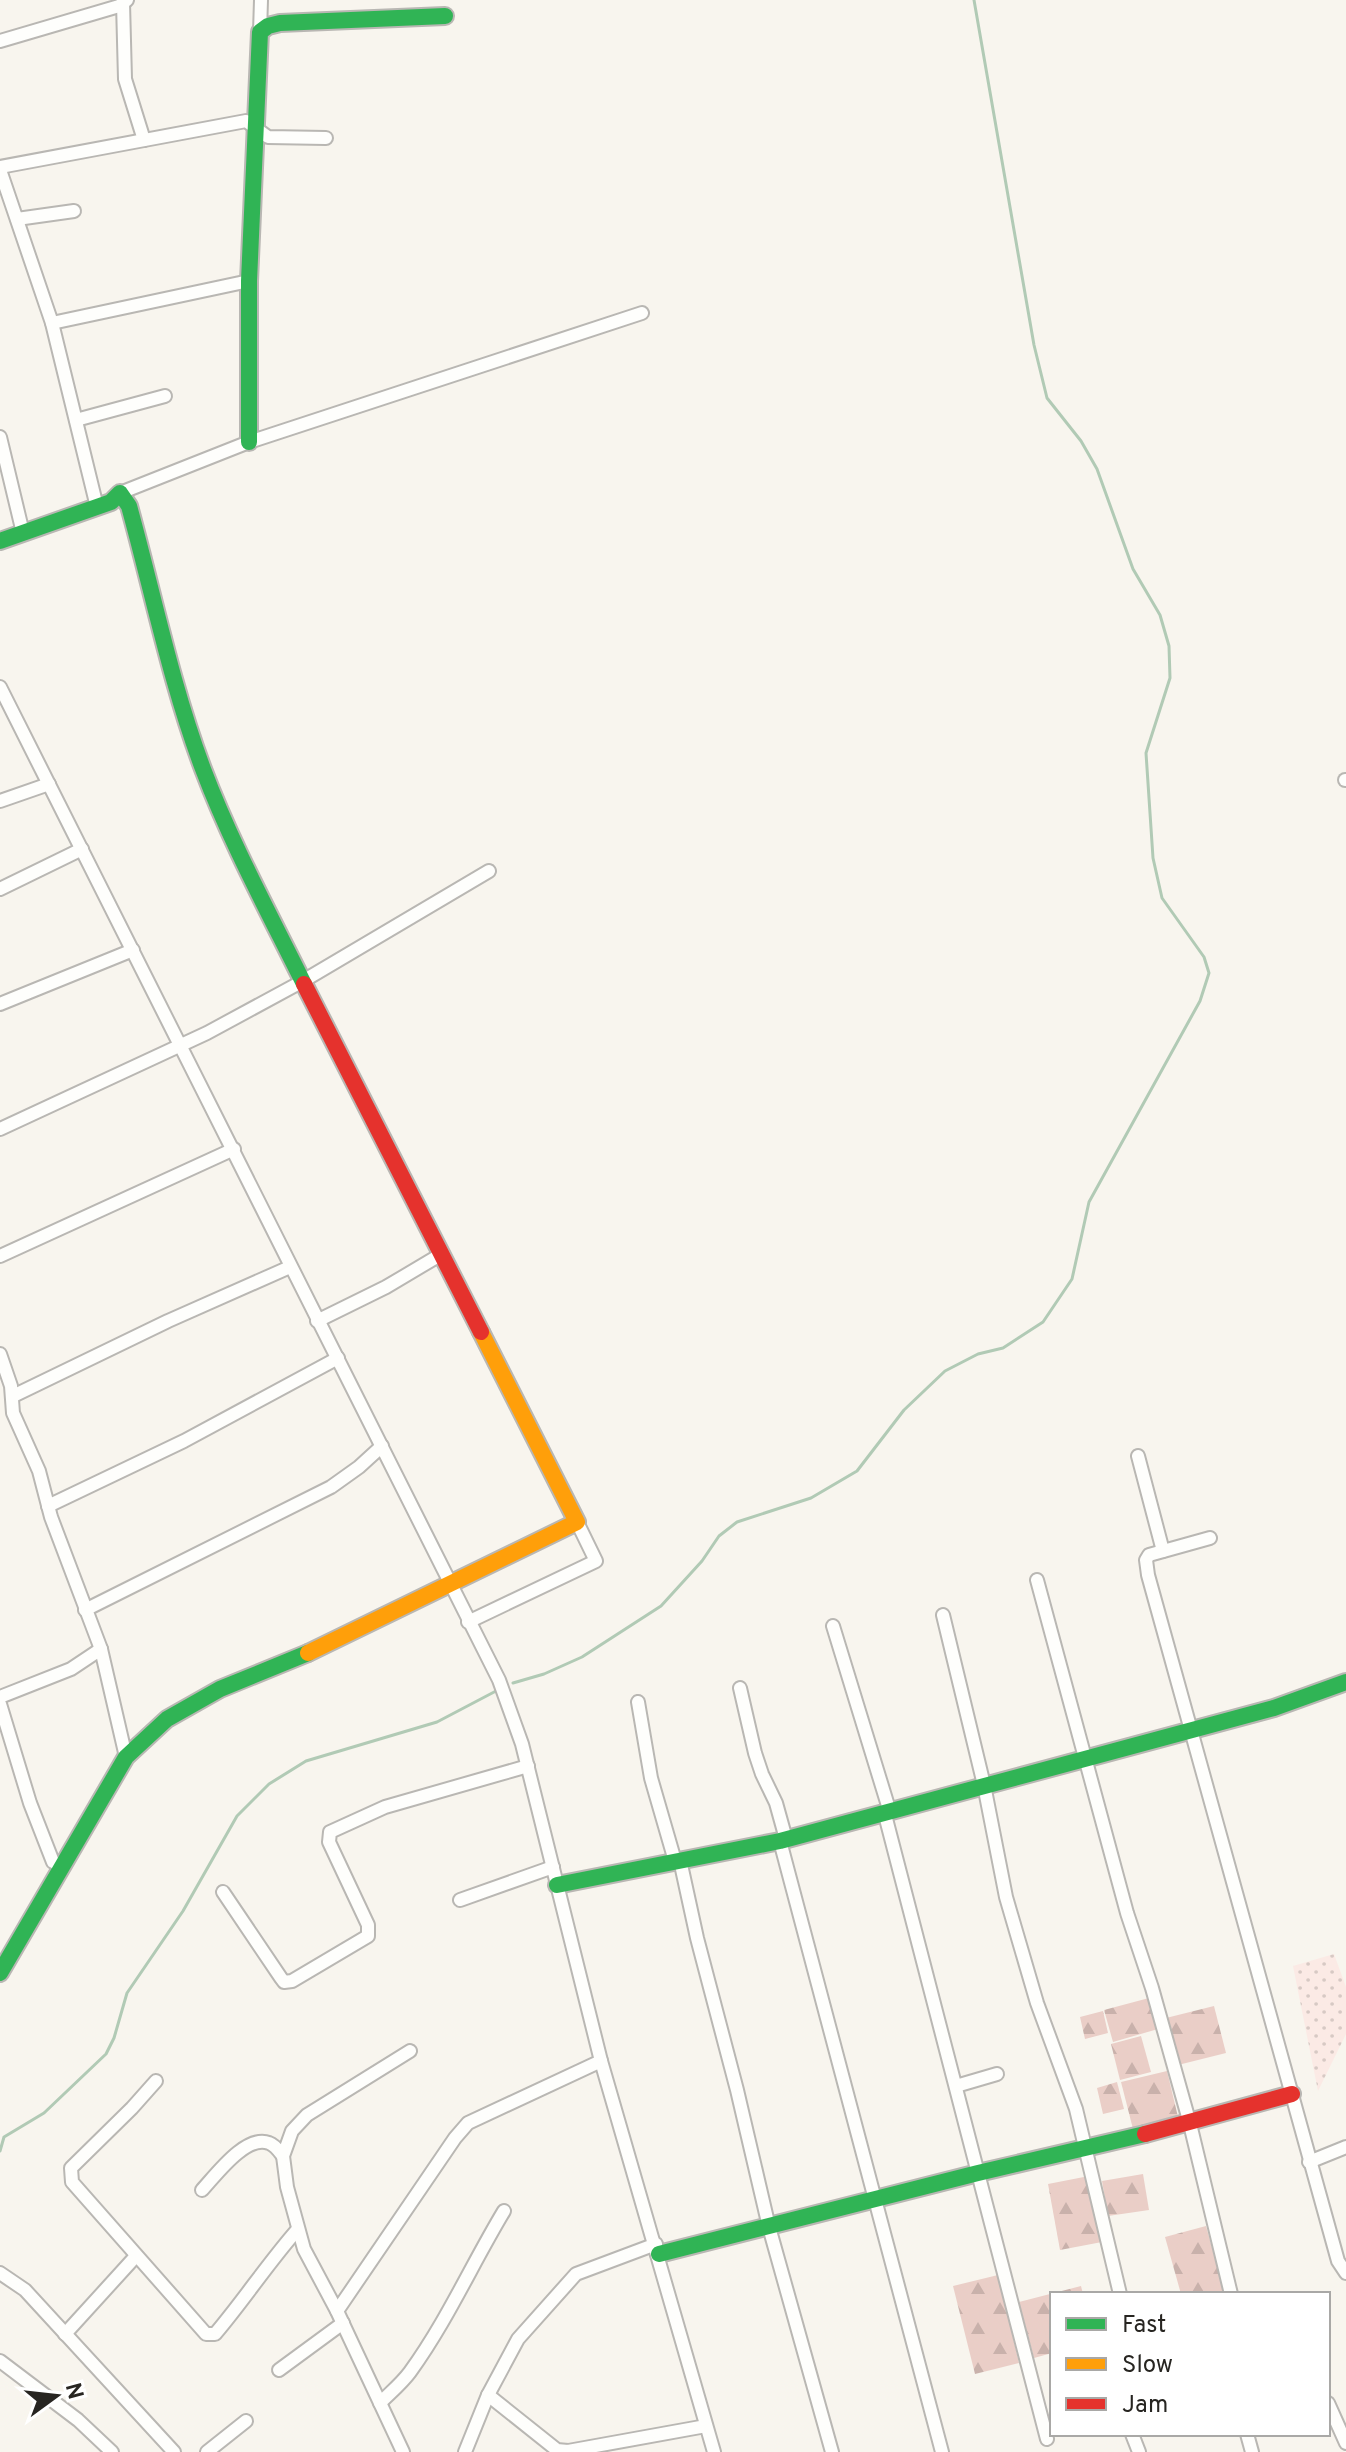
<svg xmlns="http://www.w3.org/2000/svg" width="1346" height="2452" font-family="Overpass,sans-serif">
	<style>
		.grass { fill: url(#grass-dots) }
		.forest { fill: url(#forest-firs) }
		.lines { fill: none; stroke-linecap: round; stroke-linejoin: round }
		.stream { stroke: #b1cab5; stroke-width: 3 }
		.street-casing { stroke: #b9b7b3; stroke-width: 16 }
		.fast-casing { stroke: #b9b7b3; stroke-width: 20 }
		.slow-casing { stroke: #b9b7b3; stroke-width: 20 }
		.jam-casing { stroke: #b9b7b3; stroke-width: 20 }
		.street { stroke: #fefefc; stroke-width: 12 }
		.fast { stroke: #30b455; stroke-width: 16 }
		.slow { stroke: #ff9f0a; stroke-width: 16 }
		.jam { stroke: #e5322d; stroke-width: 16 }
	</style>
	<defs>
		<pattern id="grass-dots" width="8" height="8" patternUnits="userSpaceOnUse" patternTransform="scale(2)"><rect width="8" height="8" fill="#fbeae5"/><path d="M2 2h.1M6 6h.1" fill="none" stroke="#d7c9c4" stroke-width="1.8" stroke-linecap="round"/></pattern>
		<pattern id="forest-firs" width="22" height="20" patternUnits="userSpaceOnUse" patternTransform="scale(2)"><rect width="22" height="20" fill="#eacec7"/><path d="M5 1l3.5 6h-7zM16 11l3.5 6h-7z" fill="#c9b1ab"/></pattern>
	</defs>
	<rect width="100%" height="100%" fill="#f8f5ee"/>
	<path class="grass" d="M1334,1954L1346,1987V2034L1318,2091L1293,1966Z"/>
	<g class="forest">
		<path d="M1149,1998L1158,2029L1113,2042L1104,2010Z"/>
		<path d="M1214,2006L1226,2053L1178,2065L1166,2018Z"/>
		<path d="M1103,2011L1108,2033L1085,2039L1080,2017Z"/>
		<path d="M1141,2036L1151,2072L1120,2080L1111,2044Z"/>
		<path d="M1167,2071L1178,2117L1133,2129L1121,2082Z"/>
		<path d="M1117,2082L1124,2109L1103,2114L1097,2088Z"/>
		<path d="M1143,2174L1149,2210L1108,2216L1102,2181Z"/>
		<path d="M1089,2176L1102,2242L1060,2250L1048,2184Z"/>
		<path d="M1206,2226L1225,2294H1181L1165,2237Z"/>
		<path d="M998,2275L1019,2363L975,2374L953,2286Z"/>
		<path d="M1081,2286L1083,2294H1052V2353L1034,2358L1019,2302Z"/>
	</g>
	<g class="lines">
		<g class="stream">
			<path d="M513,1683L544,1674L582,1657L661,1606L702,1561L719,1536L737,1522L811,1498L857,1471L904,1410L945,1371L978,1354L1003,1348L1043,1322L1072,1279L1089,1202L1200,1001L1209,973L1204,957L1162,898L1153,858L1146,753L1170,678L1169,646L1160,615L1133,569L1097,469L1081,441L1047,398L1034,345L974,0"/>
			<path d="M0,2151L4,2137L44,2113L106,2054L114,2038L127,1993L183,1911L237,1816L269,1784L306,1761L437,1722L496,1691"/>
		</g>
		<g class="street-casing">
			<g id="street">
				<path d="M123,3L125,79L144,140"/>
				<path d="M260,32L261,0"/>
				<path d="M0,41L119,6L127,0"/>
				<path d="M0,167L246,121L268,137L326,138"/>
				<path d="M0,170L52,323L97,507"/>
				<path d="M17,219L74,211"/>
				<path d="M52,323L249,281"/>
				<path d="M76,420L165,396"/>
				<path d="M0,437L23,533"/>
				<path d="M120,493L249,442L642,313"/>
				<path d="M0,687L499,1680L522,1744L601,2061L714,2452"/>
				<path d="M1345,780H1346"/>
				<path d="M0,801L49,784"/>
				<path d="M0,889L82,849"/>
				<path d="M0,1004L133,950"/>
				<path d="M0,1129L207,1033L303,981L489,871"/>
				<path d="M0,1256L234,1149"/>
				<path d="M317,1321L386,1287L440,1255"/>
				<path d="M0,1354L11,1386L13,1413L39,1471L51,1517L101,1649L126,1757"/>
				<path d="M13,1396L168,1321L290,1267"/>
				<path d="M1138,1456L1163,1551"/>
				<path d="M48,1506L184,1441L338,1358"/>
				<path d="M1210,1538L1149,1555L1146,1560L1148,1575L1338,2261L1346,2273"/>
				<path d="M1037,1580L1127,1913L1152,1988L1190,2124L1231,2294"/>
				<path d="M85,1610L331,1487L359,1467L382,1446"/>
				<path d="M943,1615L984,1785L1006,1897L1037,2003L1076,2109L1120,2294"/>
				<path d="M468,1622L596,1561L577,1522"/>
				<path d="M833,1626L889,1809"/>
				<path d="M740,1688L755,1753L762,1774L776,1803L786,1839"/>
				<path d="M0,1697L71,1669L101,1649"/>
				<path d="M638,1702L651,1778L675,1861"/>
				<path d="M0,1704L30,1803L53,1862L63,1867"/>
				<path d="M884,1811L1047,2439"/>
				<path d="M780,1841L942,2452"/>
				<path d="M680,1860L697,1938L737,2090L769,2227L832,2452"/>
				<path d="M223,1892L281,1978L284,1982L292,1981L368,1936V1925L329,1842L330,1832L385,1807L528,1766"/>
				<path d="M460,1900L553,1867"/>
				<path d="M156,2081L132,2108L71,2168L72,2182L206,2334H215C244,2300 268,2263 298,2229"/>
				<path d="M956,2086L997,2074"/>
				<path d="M1309,2162L1346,2147"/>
				<path d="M202,2190C216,2175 246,2134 269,2143C275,2145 279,2151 283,2156"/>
				<path d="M0,2273L25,2290L174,2452"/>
				<path d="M337,2311L455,2138L468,2123L601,2061"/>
				<path d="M65,2334L136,2256"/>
				<path d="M0,2361L78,2420L112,2452"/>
				<path d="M279,2370L343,2323"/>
				<path d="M488,2395L557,2450L568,2451L706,2426"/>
				<path d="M380,2403C390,2393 402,2383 410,2372C447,2321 472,2264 504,2211"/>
				<path d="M1328,2403L1346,2443"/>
				<path d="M1132,2434L1139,2452"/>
				<path d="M1247,2434L1252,2452"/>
				<path d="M207,2452L246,2421"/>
				<path d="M403,2452L337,2311L304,2249L287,2187L283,2156L292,2131L307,2115L410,2051"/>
				<path d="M465,2452L488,2395L518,2339L576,2274L656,2244"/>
			</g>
		</g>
		<g class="fast-casing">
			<g id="fast">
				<path d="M249,442V281L260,32L268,26L280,23L445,16"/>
				<path d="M0,541L111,502L120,493L129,506C153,593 171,684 203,769C231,843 269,913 304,984"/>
				<path d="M557,1885L780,1841L1274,1708L1346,1682"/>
				<path d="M0,1973L126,1757L167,1719L220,1689L308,1653"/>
				<path d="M659,2254L978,2173L1145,2134"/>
			</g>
		</g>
		<g class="slow-casing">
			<path id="slow" d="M308,1653L577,1522L481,1332"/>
		</g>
		<g class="jam-casing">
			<g id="jam">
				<path d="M304,984L481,1332"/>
				<path d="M1145,2134L1292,2094"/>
			</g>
		</g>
		<use href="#street" class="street"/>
		<use href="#fast" class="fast"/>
		<use href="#slow" class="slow"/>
		<use href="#jam" class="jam"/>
	</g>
	<rect x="1050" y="2292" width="280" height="144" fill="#ffffff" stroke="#a9a8a6" stroke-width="2"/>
	<rect x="1066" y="2318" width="40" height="12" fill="#30b455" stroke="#a9a8a6" stroke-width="2"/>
	<text x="1122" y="2332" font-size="24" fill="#272521">Fast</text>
	<rect x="1066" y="2358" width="40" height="12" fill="#ff9f0a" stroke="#a9a8a6" stroke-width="2"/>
	<text x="1122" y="2372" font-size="24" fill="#272521">Slow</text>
	<rect x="1066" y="2398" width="40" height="12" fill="#e5322d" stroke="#a9a8a6" stroke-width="2"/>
	<text x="1122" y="2412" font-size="24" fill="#272521">Jam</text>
	<g transform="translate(56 2396) rotate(75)" stroke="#ffffff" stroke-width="6" paint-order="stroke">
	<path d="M0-6L14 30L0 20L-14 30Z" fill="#272521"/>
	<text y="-12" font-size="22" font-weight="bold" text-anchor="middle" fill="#272521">N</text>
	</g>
</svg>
